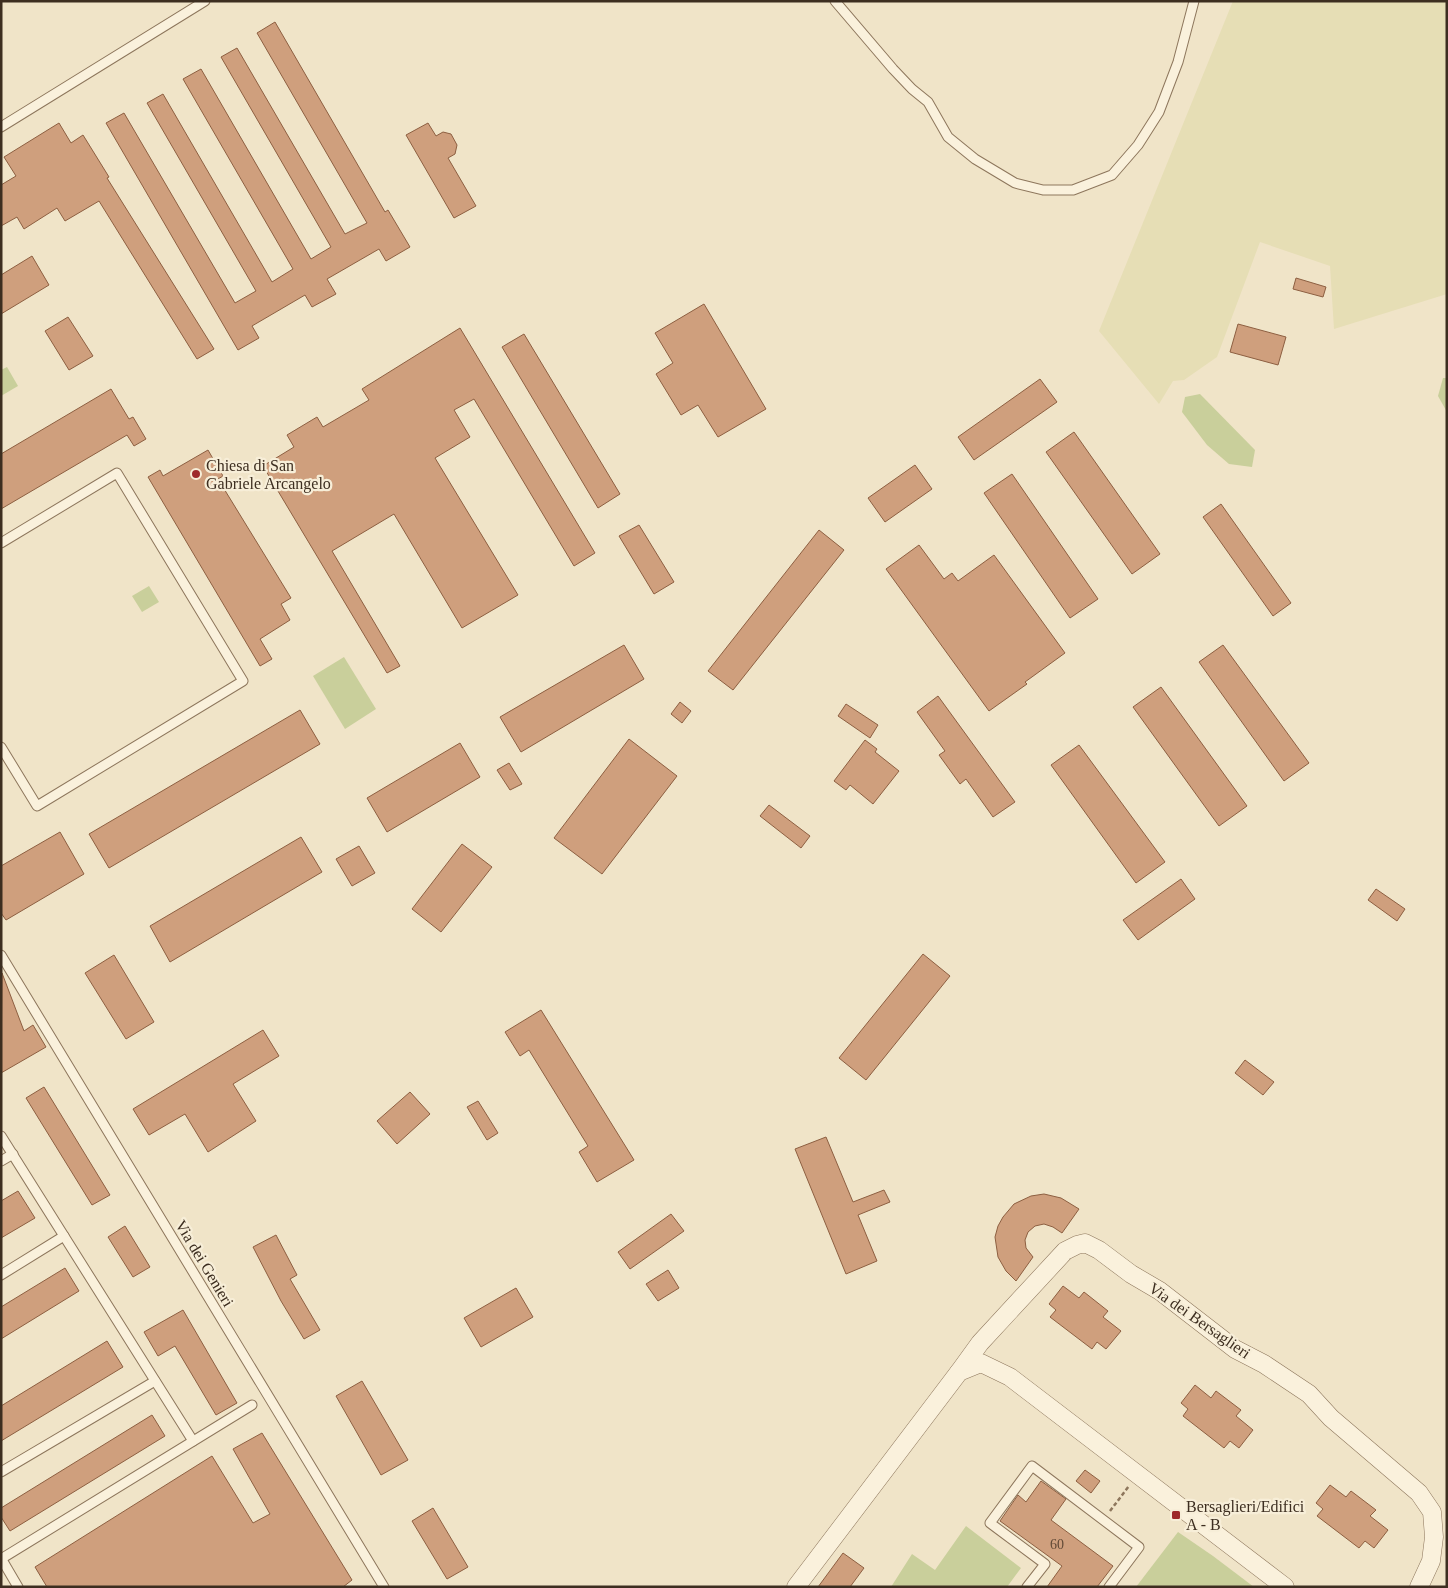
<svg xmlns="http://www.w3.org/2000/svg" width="1448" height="1588" font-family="'Times New Roman',serif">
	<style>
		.farmland { fill: #e6deb5 }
		.green { fill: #c9cf9b }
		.building { fill: #cf9f7d; stroke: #8d5f41 }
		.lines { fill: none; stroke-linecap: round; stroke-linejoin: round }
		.lane-casing { stroke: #8d765c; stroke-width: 11 }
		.street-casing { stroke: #8d765c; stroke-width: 19 }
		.path { stroke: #8d765c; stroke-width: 2.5; stroke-dasharray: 4 2.5; stroke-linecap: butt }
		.lane { stroke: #faf1dc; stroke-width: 9 }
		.street { stroke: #faf1dc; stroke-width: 18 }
		.poi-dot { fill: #9e2a2b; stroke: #f7eed8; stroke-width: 2 }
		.labels { text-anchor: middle; stroke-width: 4.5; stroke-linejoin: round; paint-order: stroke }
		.number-label { font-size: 14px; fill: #624a37 }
		.poi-label { font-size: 16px; fill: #3d2e20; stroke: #f7eed8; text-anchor: start }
		.street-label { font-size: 16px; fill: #3d2e20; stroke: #f7eed8 }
	</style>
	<rect width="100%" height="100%" fill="#f0e4c8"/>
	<path class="farmland" d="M1233,1H1447V294L1334,329L1330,266L1260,242L1217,357L1184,380L1173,381L1159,404L1099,331Z"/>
	<g class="green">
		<path d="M7,367L18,386L1,396V370Z"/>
		<path d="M1443,378H1447V412L1438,396Z"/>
		<path d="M1200,394L1255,450L1252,467L1229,464L1207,445L1182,412L1185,397Z"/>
		<path d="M149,586L159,602L142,612L132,596Z"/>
		<path d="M344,657L376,709L345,729L313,676Z"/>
		<path d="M966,1526L1021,1568L1007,1587H891L912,1554L935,1570Z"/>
		<path d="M1178,1532L1213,1556L1254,1587H1136Z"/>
	</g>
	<g class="building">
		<path d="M275,22L385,212L388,210L410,247L386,261L379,249L327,279L336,294L312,307L305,295L252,326L259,338L238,350L106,123L124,113L235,303L256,291L147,103L163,94L272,282L293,269L183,79L201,69L311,259L331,247L221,57L237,48L345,234L367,223L257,33Z"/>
		<path d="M59,123L71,143L83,135L109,177L107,178L214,349L197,359L99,201L65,221L57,208L24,229L17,217L1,226V185L16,176L4,157Z"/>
		<path d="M428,123L436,136L443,132L451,134L457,145L455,154L448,158L476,206L454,218L406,135Z"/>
		<path d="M32,256L49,285L1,314V275Z"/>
		<path d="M1296,278L1326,287L1323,297L1293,289Z"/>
		<path d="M704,304L766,409L718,437L698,405L681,415L656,374L673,363L655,333Z"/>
		<path d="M68,317L93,356L69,370L45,331Z"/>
		<path d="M1238,324L1286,337L1278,365L1230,352Z"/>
		<path d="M460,328L595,553L574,566L474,399L454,410L470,437L435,458L518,595L462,628L394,514L332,551L400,666L387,673L263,466L294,447L287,435L317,417L323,427L369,400L362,389Z"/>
		<path d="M524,334L620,494L598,508L502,347Z"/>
		<path d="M1040,379L1057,402L974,460L958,437Z"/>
		<path d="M111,389L129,419L133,417L146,439L134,446L127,435L1,509V454Z"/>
		<path d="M1074,432L1160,554L1132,574L1046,452Z"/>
		<path d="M208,450L223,476L218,479L291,598L281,604L290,620L260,639L272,659L260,666L148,477L160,470L163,476Z"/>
		<path d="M915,465L932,489L885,522L868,498Z"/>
		<path d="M1012,474L1098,599L1070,618L984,493Z"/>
		<path d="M1221,504L1291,603L1273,616L1203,517Z"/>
		<path d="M639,525L674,582L654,594L619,536Z"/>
		<path d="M819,530L844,550L733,690L708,671Z"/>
		<path d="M919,545L944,579L952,573L958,581L994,555L1065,653L1025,682L1027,684L989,711L886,569Z"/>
		<path d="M624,645L644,679L521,752L500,717Z"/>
		<path d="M1223,645L1309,763L1284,781L1199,662Z"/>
		<path d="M1161,687L1247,806L1219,826L1133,707Z"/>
		<path d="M938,696L1015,802L993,817L966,779L960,784L939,755L945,751L917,712Z"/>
		<path d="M680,702L691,711L682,723L671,714Z"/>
		<path d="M846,704L878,725L870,738L838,716Z"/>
		<path d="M300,710L320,744L109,868L89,834Z"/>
		<path d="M629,739L677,776L602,874L554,838Z"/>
		<path d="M865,740L877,749L875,752L899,771L873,804L850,785L846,790L834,781Z"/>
		<path d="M460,743L480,777L387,832L367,798Z"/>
		<path d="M1079,745L1165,862L1136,883L1051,765Z"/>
		<path d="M509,763L522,784L510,790L497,770Z"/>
		<path d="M769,805L810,836L801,848L760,816Z"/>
		<path d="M60,832L84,874L6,920L1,913V866Z"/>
		<path d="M301,837L322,872L170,962L150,926Z"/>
		<path d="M462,844L492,867L441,932L412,909Z"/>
		<path d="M359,846L375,873L352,886L336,859Z"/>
		<path d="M1181,879L1195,899L1138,940L1123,920Z"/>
		<path d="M1376,889L1405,909L1397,921L1368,900Z"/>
		<path d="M923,954L950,976L866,1080L839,1058Z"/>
		<path d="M114,955L154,1022L126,1039L85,973Z"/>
		<path d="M2,973L24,1031L33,1025L46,1047L1,1073Z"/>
		<path d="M541,1010L634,1160L597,1182L579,1152L588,1146L529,1050L520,1056L505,1032Z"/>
		<path d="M263,1030L279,1056L233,1084L256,1121L208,1152L185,1114L149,1135L133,1109Z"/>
		<path d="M1245,1060L1274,1082L1263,1095L1235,1073Z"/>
		<path d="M44,1087L110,1195L92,1205L26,1098Z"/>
		<path d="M410,1092L430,1114L397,1144L377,1121Z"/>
		<path d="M478,1101L498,1133L487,1140L467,1107Z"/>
		<path d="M826,1137L853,1202L884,1190L890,1202L858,1215L877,1261L846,1274L795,1149Z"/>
		<path d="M18,1191L35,1218L1,1238V1201Z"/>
		<path d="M1044,1194L1061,1198L1079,1209L1062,1233L1053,1227L1044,1224L1035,1226L1028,1232L1025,1240L1026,1248L1033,1257L1016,1281L1006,1271L998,1257L995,1237L998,1226L1003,1217L1014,1204L1031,1196Z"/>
		<path d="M671,1214L684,1231L630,1269L618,1252Z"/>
		<path d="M125,1226L150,1267L133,1277L108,1237Z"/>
		<path d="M276,1235L297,1275L290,1279L320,1330L304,1339L281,1301L253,1247Z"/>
		<path d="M65,1268L79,1291L1,1339V1307Z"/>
		<path d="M668,1270L679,1288L658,1301L646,1284Z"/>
		<path d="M1063,1286L1079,1298L1084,1292L1108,1311L1103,1317L1121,1331L1106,1349L1097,1342L1092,1349L1050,1317L1056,1310L1049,1304Z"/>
		<path d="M516,1288L533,1317L481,1347L464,1318Z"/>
		<path d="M183,1310L237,1403L216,1415L175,1346L158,1356L144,1332Z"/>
		<path d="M107,1341L123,1367L1,1441V1406Z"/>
		<path d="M362,1381L408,1460L381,1475L336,1396Z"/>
		<path d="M1195,1385L1211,1398L1216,1391L1241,1410L1236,1416L1253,1430L1239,1448L1230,1441L1224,1448L1183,1416L1188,1409L1181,1403Z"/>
		<path d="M152,1415L165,1436L10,1531L1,1517V1508Z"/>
		<path d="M262,1433L352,1580L343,1587H47L35,1567L212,1456L253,1523L270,1514L233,1449Z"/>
		<path d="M1085,1470L1100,1481L1091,1493L1076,1481Z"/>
		<path d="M1041,1481L1066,1499L1051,1520L1113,1566L1097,1587H1047L1062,1566L1000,1521L1018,1495L1026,1502Z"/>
		<path d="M1330,1485L1346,1497L1351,1491L1376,1510L1370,1516L1388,1530L1374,1548L1365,1541L1359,1548L1317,1516L1323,1509L1316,1503Z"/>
		<path d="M433,1508L468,1567L447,1579L412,1521Z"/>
		<path d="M843,1553L864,1568L850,1587H818Z"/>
	</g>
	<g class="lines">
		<g class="lane-casing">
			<g id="lane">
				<path d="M835,1L893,69L912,89L928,102L948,137L975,159L1015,183L1043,190H1073L1112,175L1138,145L1159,112L1178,62L1194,1"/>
				<path d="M1,127L205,1"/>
				<path d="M1,543L117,473L243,681L37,806L1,747"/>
				<path d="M1,955L384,1587"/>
				<path d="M1,1136L193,1441"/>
				<path d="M1,1161L13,1154"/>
				<path d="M1,1275L64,1236"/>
				<path d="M1,1472L155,1381"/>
				<path d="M1,1558L18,1587"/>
				<path d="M1,1559L252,1405"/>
				<path d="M1027,1587L1045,1564L990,1523L1032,1466L1139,1547L1109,1587"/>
			</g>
		</g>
		<g class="street-casing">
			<g id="street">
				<path d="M959,1372L980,1343L1065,1251L1077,1245L1085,1243L1099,1250L1131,1274L1160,1291L1235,1349L1264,1364L1309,1394L1331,1418L1419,1493L1432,1512L1434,1537L1431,1561L1419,1587"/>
				<path d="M796,1587L959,1372L981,1363L1010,1377L1285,1587"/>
			</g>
		</g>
		<path class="path" d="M1110,1511L1129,1486"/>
		<use href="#lane" class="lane"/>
		<use href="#street" class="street"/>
	</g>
	<g class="poi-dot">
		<circle cx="196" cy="474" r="5"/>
		<rect x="1171" y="1510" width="10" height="10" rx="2.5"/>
	</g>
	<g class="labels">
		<g class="number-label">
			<text x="1057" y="1549">60</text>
		</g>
		<g class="poi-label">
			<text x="206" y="471">Chiesa di San<tspan x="206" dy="18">Gabriele Arcangelo</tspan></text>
			<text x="1186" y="1512">Bersaglieri/Edifici<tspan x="1186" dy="18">A - B</tspan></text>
		</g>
		<g class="street-label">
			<text transform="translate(205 1263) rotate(59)" y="6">Via dei Genieri</text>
			<text transform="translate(1200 1320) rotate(35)" y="6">Via dei Bersaglieri</text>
		</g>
	</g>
	<rect width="1448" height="1588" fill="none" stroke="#3d2e20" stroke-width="5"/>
</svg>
